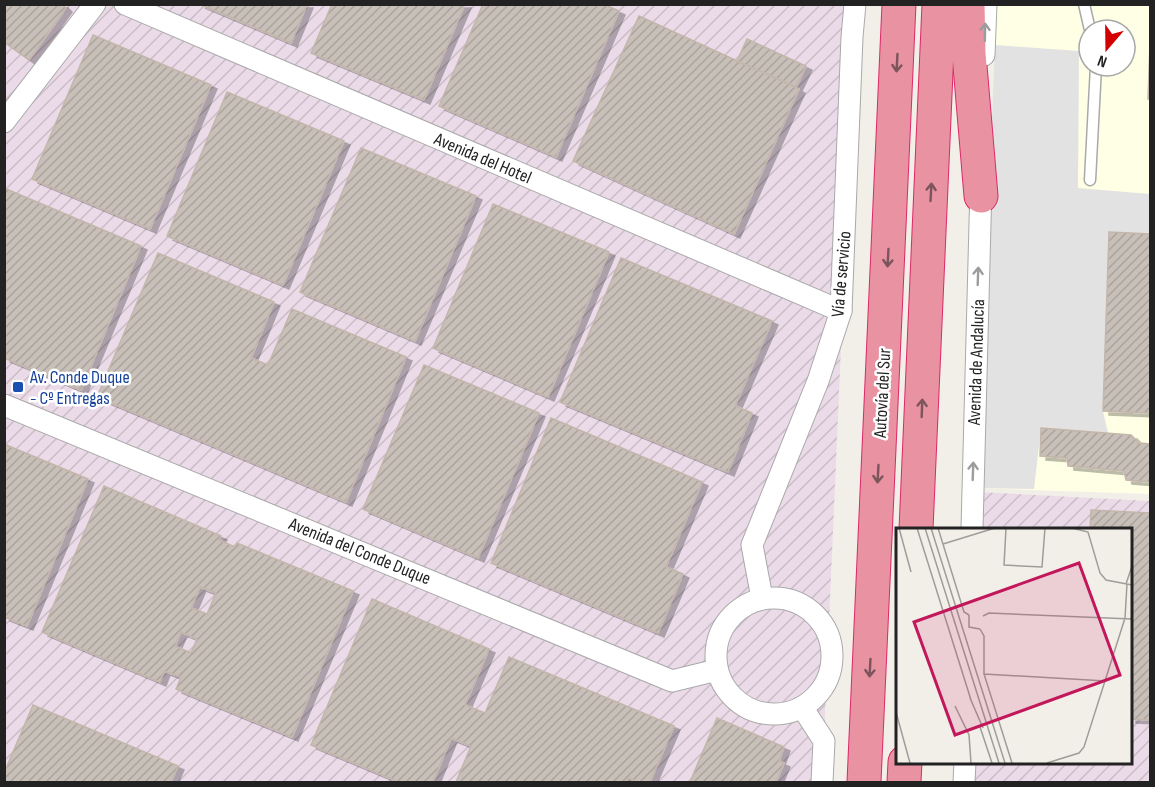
<svg xmlns="http://www.w3.org/2000/svg" width="1155" height="787" font-family="'Sofia Sans Condensed',sans-serif">
	<style>
		.industrial { fill: url(#industrial-furrows) }
		.education { fill: #ffffe5; fill-rule: evenodd }
		.parking { fill: #e2e2e2 }
		.building { fill: url(#building-hatch); stroke: #c4b6ab; stroke-width: 1.5; fill-rule: evenodd; filter: url(#shadow) }
		.lines { fill: none; stroke-linecap: round; stroke-linejoin: round }
		.service-casing { stroke: #a9a9a9; stroke-width: 13 }
		.minor-casing { stroke: #a9a9a9; stroke-width: 23 }
		.motorway-casing { stroke: #dc2a67; stroke-width: 35 }
		.service { stroke: #fff; stroke-width: 10 }
		.minor { stroke: #fff; stroke-width: 21 }
		.motorway { stroke: #e892a2; stroke-width: 33 }
		.oneway { stroke: #9c9c9c }
		.oneway2 { stroke: #7b545c }
		.transit-dot { fill: #1a4fb4; stroke: #fff; stroke-width: 2 }
		.labels { text-anchor: middle; stroke-width: 5; stroke-linejoin: round; paint-order: stroke }
		.street-label { font-size: 18px; fill: #222; stroke: #fff }
		.transit-label { font-size: 18px; fill: #164399; stroke: #fff; text-anchor: start }
		.inset-road { fill: none; stroke: #9f9d99; stroke-width: 1.5 }
		.view { fill: #c2185b; fill-opacity: 0.15; stroke: #c2185b; stroke-width: 3 }
		.inset-edge { fill: none; stroke: #222; stroke-width: 3 }
	</style>
	<defs>
		<pattern id="industrial-furrows" width="10" height="10" patternUnits="userSpaceOnUse" patternTransform="scale(1.5)"><rect width="10" height="10" fill="#ebdbe8"/><path d="M-1 1l2-2M0 10L10 0M9 11l2-2" fill="none" stroke="#c9bcc7"/></pattern>
		<pattern id="building-hatch" width="6" height="6" patternUnits="userSpaceOnUse" patternTransform="scale(1.5)"><rect width="6" height="6" fill="#c7bfb8"/><path d="M-1 1l2-2M0 6l6-6M5 7l2-2" fill="none" stroke="#aba49e"/></pattern>
		<filter id="shadow"><feDropShadow dx="6" dy="4" stdDeviation="0" flood-color="#0004"/></filter>
	</defs>
	<rect width="100%" height="100%" fill="#f2efe9"/>
	<g class="industrial">
		<path d="M5,5H856L822,782H5Z"/>
		<path d="M978,492L1150,501V782H967L968,762H1130V529H977Z"/>
	</g>
	<path class="education" d="M997,5H1150V494L976,488ZM1089,30H1125V66H1089Z"/>
	<path class="parking" d="M995,45L1079,51L1078,188L1150,194V234L1109,232L1103,411L1108,433L1041,428L1034,489L976,488Z"/>
	<g class="building">
		<path d="M4,4H62L66,8L29,60L4,42Z"/>
		<path d="M199,4H307L291,43Z"/>
		<path d="M332,4H465L424,100L311,53Z"/>
		<path d="M483,4H603L619,11L556,157L439,106Z"/>
		<path d="M639,16L799,89L734,234L573,161Z"/>
		<path d="M93,35L211,85L150,229L32,179Z"/>
		<path d="M747,39L806,66L796,87L737,61Z"/>
		<path d="M1150,44V99H1148Z"/>
		<path d="M227,92L344,141L283,285L167,236Z"/>
		<path d="M361,148L476,196L415,341L300,292Z"/>
		<path d="M4,188L141,246L81,390L4,358Z"/>
		<path d="M493,204L609,252L548,397L433,348Z"/>
		<path d="M1109,232L1150,234V413L1103,411Z"/>
		<path d="M158,253L274,302L251,358L268,365L292,309L406,357L346,502L97,397Z"/>
		<path d="M621,258L772,321L735,406L752,413L728,472L560,402Z"/>
		<path d="M424,365L539,413L478,558L363,509Z"/>
		<path d="M551,418L702,482L666,567L683,574L658,633L491,563Z"/>
		<path d="M1041,428L1131,435L1139,443L1150,444V482L1126,480L1124,471L1068,466L1067,458L1040,456Z"/>
		<path d="M4,444L88,479L27,626L4,617Z"/>
		<path d="M104,486L221,536L219,540L235,547L237,543L353,591L292,737L176,689L181,677L164,671L160,682L42,632ZM200,587L216,593L207,614L191,608ZM181,632L197,639L191,653L175,646Z"/>
		<path d="M1091,510L1150,513V720L1130,719V529H1090Z"/>
		<path d="M372,599L489,649L465,705L485,713L509,657L674,726L650,782H639L628,778L626,782H456L471,746L451,738L433,782H399L311,745Z"/>
		<path d="M33,705L178,766L171,782H4V773Z"/>
		<path d="M717,718L784,747L779,761L784,763L776,782H690Z"/>
	</g>
	<g class="lines">
		<g class="service-casing">
			<g id="service">
				<path d="M1084,4L1090,30"/>
				<path d="M1090,180L1096,66"/>
			</g>
		</g>
		<g class="minor-casing">
			<g id="minor">
				<path d="M125,4L841,311"/>
				<path d="M984,55L986,4"/>
				<path d="M4,122L95,4"/>
				<path d="M4,405L672,681L717,670"/>
				<path d="M972,529L981,185"/>
				<circle cx="774" cy="656" r="58"/>
				<path d="M762,598L752,545L818,381L841,311L852,37L855,4"/>
				<path d="M802,707L824,741L822,782"/>
				<path d="M964,782L965,762"/>
			</g>
		</g>
		<g class="motorway-casing">
			<g id="motorway">
				<path d="M968,4L969,54L981,196"/>
				<path d="M916,529L939,4"/>
				<path d="M864,782L899,4"/>
				<path d="M904,782L905,762"/>
			</g>
		</g>
		<use href="#service" class="service"/>
		<use href="#minor" class="minor"/>
		<use href="#motorway" class="motorway"/>
	</g>
	<defs><path id="oneway-shaft" d="M-6 0H5M1.5-3L5.5 0L1.5 3" fill="none" stroke-width="1.6" stroke-linecap="round" stroke-linejoin="round" transform="scale(1.5)"/></defs>
	<g class="oneway">
		<use href="#oneway-shaft" transform="translate(985 32) rotate(-89)"/>
		<use href="#oneway-shaft" transform="translate(978 276) rotate(-88)"/>
		<use href="#oneway-shaft" transform="translate(973 471) rotate(-88)"/>
	</g>
	<g class="oneway2">
		<use href="#oneway-shaft" transform="translate(897 63) rotate(93)"/>
		<use href="#oneway-shaft" transform="translate(931 192) rotate(-87)"/>
		<use href="#oneway-shaft" transform="translate(888 258) rotate(93)"/>
		<use href="#oneway-shaft" transform="translate(922 408) rotate(-88)"/>
		<use href="#oneway-shaft" transform="translate(878 474) rotate(93)"/>
		<use href="#oneway-shaft" transform="translate(870 668) rotate(93)"/>
	</g>
	<rect class="transit-dot" x="12" y="381" width="12" height="12" rx="3"/>
	<g class="labels">
		<g class="street-label">
			<text transform="translate(483 158) rotate(23)" y="6">Avenida del Hotel</text>
			<text transform="translate(841 274) rotate(-85)" y="6">Vía de servicio</text>
			<text transform="translate(976 362) rotate(-88)" y="6">Avenida de Andalucía</text>
			<text transform="translate(882 393) rotate(-87)" y="6">Autovía del Sur</text>
			<text transform="translate(360 551) rotate(22)" y="6">Avenida del Conde Duque</text>
		</g>
		<g class="transit-label">
			<text x="30" y="383">Av. Conde Duque<tspan x="30" dy="21">- Cº Entregas</tspan></text>
		</g>
	</g>
	<g transform="translate(896 528)">
		<rect width="236" height="236" fill="#f2efe9"/>
		<path class="inset-road" d="M3,0L15,44M21,0L75,172M29,0L103,235M35,0L109,235M42,0L68,84L73,87M110,0L108,37L146,39L149,0M176,0L192,4L204,45L210,52L236,57M47,16L99,0M230,56L236,38M73,87V99L84,101M87,88L93,85L236,91M84,101L88,108V146L116,235M88,146L210,153M74,170L87,200M59,178L73,207L75,235M0,184L14,235M84,199L96,235M151,235L183,225L188,219L229,90L231,56"/>
		<path class="view" d="M183,35L224,147L59,207L18,94Z"/>
		<rect width="236" height="236" class="inset-edge"/>
	</g>
	<rect width="1155" height="787" fill="none" stroke="#222222" stroke-width="12"/>
	<g transform="translate(1107 48) rotate(200)"><circle r="28" fill="#ffffff" stroke="#a7a7a7" stroke-width="1.5"/>
	<path d="M0-4.5L10 22L0 15L-10 22Z" fill="#d40000"/>
	<text y="-9" font-size="16" font-weight="bold" text-anchor="middle" fill="#222222">N</text>
	</g>
</svg>
